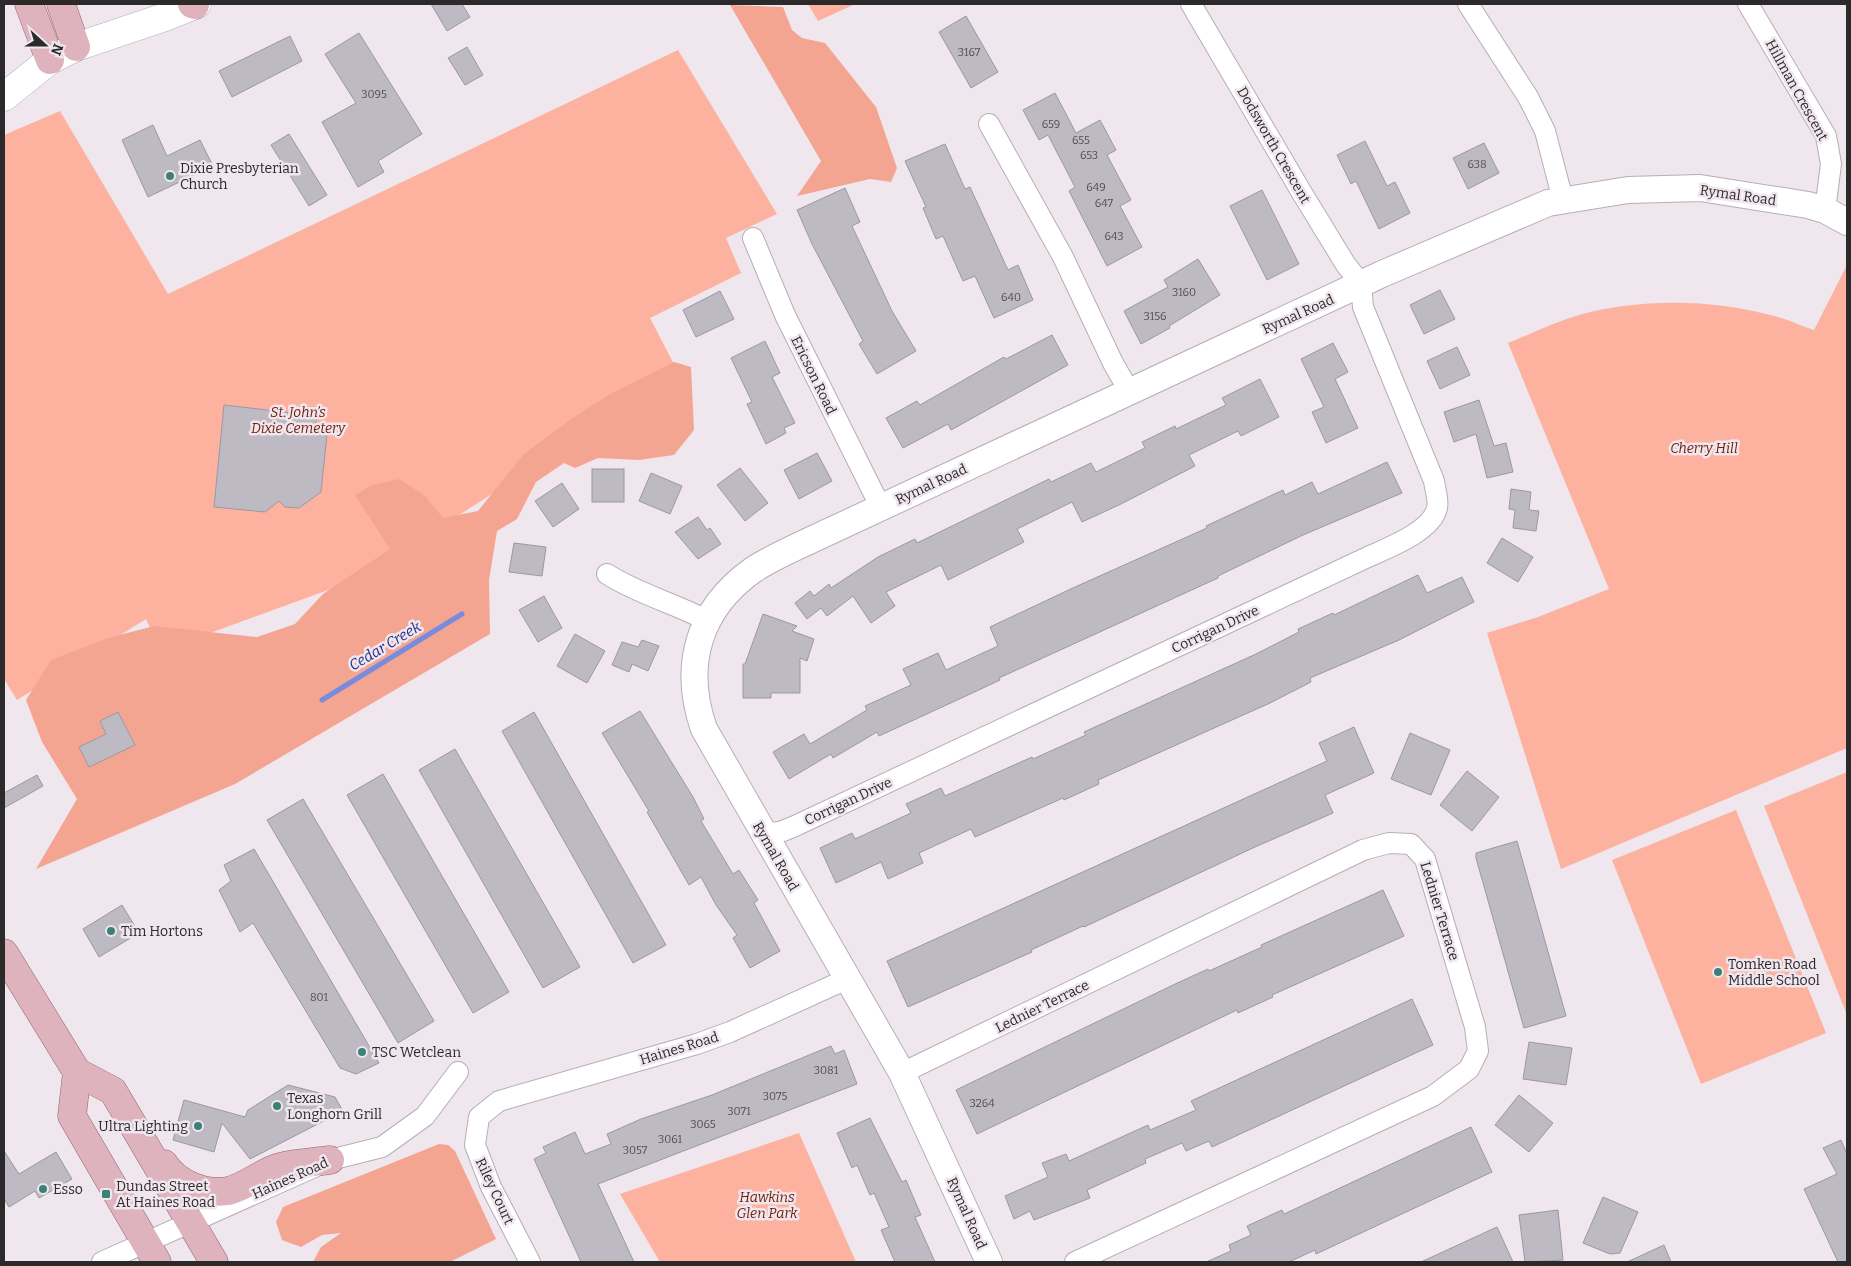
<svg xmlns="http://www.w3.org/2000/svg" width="1851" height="1266" font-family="Bitter,serif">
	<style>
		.green { fill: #fdb19f }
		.forest { fill: #f4a592 }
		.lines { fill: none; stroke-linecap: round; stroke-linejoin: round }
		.stream { stroke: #798bdc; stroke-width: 5 }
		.building { fill: #bebac4; stroke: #9b98a1 }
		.minor-casing { stroke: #b7aeb4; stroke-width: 22 }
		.tertiary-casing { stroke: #b7aeb4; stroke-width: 28 }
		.secondary-casing { stroke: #b7aeb4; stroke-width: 29 }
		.primary-casing { stroke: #92626e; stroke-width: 29 }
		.minor { stroke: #fff; stroke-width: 20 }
		.tertiary { stroke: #fff; stroke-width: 26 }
		.secondary { stroke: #fff; stroke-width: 28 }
		.primary { stroke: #dfb3be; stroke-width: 28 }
		.poi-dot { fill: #3c8177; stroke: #f0e6ed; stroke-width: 2 }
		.labels { text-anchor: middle; stroke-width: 5; stroke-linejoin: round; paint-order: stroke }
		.number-label { font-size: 11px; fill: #504d51 }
		.street-label { font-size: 14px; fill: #2c292b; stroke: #f0e6ed }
		.poi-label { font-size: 14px; fill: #2c292b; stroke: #f0e6ed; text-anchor: start }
		.park-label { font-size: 14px; font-style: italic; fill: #721d08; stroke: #f0e6ed }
		.water-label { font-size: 15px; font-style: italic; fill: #282e8c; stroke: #f0e6ed }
	</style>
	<rect width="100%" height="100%" fill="#f0e6ed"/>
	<g class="green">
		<path d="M808,4H855L818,21Z"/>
		<path d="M678,50L777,214L726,238L741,273L650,318L679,374L417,542L413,559L161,651L146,619L17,700L4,679V135L60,111L168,294Z"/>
		<path d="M1847,265V748L1561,869L1487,633L1538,617L1609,589L1508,343C1531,334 1555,322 1579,315C1641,298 1712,299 1774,316C1788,319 1801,326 1814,330Z"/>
		<path d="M1847,772V1015L1764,806Z"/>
		<path d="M1736,810L1826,1033L1701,1084L1612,860Z"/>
		<path d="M799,1133L856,1262H660L620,1194Z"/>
	</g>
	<g class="forest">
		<path d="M730,5L783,7L792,30L802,38L825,43L876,107L897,168L891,182L870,179L797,196L821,161Z"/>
		<path d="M674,362L691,367L694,430L674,455L639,460L598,458L575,468L564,463L536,482L517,519L497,531L489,580L490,634L235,784L36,869L77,799L42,742L26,700L51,660L108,638L154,626L257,637L295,624L323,594L390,549L355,495L372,485L399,479L425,496L443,518L478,511L524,454L570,420L607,396Z"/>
		<path d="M439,1144L448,1145L455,1151L496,1239L450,1262H313L321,1247L341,1233L322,1235L301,1247L282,1240L276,1222L283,1207Z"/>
	</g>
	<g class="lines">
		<path class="stream" d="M322,700L462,614"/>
	</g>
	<g class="building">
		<path d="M431,4H462L470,17L447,31Z"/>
		<path d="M966,16L998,72L971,88L939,32Z"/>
		<path d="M359,33L422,134L378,161L384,172L358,187L322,122L356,103L325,54Z"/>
		<path d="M290,36L302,61L232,97L219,71Z"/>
		<path d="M467,47L483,75L465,85L448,58Z"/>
		<path d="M1055,93L1076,133L1100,120L1116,150L1107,155L1131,200L1120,206L1142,247L1107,266L1069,191L1075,187L1048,135L1039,140L1023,110Z"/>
		<path d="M153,125L167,156L200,140L213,166L148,197L122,140Z"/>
		<path d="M289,134L327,195L309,206L271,145Z"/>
		<path d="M1365,141L1387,186L1395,182L1410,213L1379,229L1356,181L1351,184L1337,155Z"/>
		<path d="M1484,143L1499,173L1468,189L1453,158Z"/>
		<path d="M945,144L965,189L970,187L1008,270L1018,265L1033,300L994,318L975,276L963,281L943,236L936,239L923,208L926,207L905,161Z"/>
		<path d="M845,188L860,222L852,226L892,311L916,351L877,374L859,344L863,341L812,244L797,210Z"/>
		<path d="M1262,190L1299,264L1267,280L1230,206Z"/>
		<path d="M1198,259L1220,295L1169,326L1170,328L1141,344L1124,311L1168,287L1164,280Z"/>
		<path d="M1440,290L1455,319L1424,334L1410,305Z"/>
		<path d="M720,291L734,319L696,337L683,310Z"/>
		<path d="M1052,335L1068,365L951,430L948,424L903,448L886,418L917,401L920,405L1004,357L1006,359Z"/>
		<path d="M765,341L780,373L772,377L795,423L784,428L786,433L766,444L747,404L752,402L731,358Z"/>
		<path d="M1333,343L1348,372L1335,379L1358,428L1326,443L1312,412L1324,407L1301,359Z"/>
		<path d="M1457,347L1470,375L1440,389L1427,361Z"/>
		<path d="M1260,379L1279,417L1241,436L1238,431L1189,455L1195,466L1121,504L1082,522L1072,502L1017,529L1024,542L948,580L941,565L886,592L895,606L871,623L853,596L827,616L821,608L807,619L795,603L810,591L814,596L829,584L831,588L878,557L915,539L917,543L1049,479L1051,482L1091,463L1096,472L1145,448L1142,442L1175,426L1176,429L1226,405L1222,398Z"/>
		<path d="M1479,400L1494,446L1506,443L1513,472L1487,478L1476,434L1454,442L1444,412Z"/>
		<path d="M224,405L293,413L294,410L317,413L315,432L327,434L321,492L299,508L285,507L279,501L265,512L214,507Z"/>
		<path d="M817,453L832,481L799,499L784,470Z"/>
		<path d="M1387,462L1402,493L1303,535L1218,576V578L999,678L1000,680L968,695L879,736L877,732L833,758L831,754L789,779L773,752L804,734L810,744L867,710L865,706L911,685L903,669L938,653L946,670L998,646L990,627L1075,587L1207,528L1206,526L1283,490L1285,495L1312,482L1318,494Z"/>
		<path d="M740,468L768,503L745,521L717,485Z"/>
		<rect x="592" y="469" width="32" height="33"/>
		<path d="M651,473L682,486L670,514L639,501Z"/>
		<path d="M562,483L579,509L553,527L535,501Z"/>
		<path d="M1511,489L1531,492L1529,510L1539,511L1536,531L1513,528L1515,510L1509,509Z"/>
		<path d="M698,517L707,530L710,528L721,544L698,559L675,532Z"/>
		<path d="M1502,538L1533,557L1518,582L1487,563Z"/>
		<path d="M514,543L546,547L542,576L509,572Z"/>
		<path d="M1418,575L1427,593L1462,577L1474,602L1399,640L1310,678L1311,682L1270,703L1098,780L1099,784L1064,800L1063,798L975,837L971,829L919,853L923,863L888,879L881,862L836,883L820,848L852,833L855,839L911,813L906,804L941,788L945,796L1032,757L1033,759L1086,735L1084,732L1256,654L1299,632L1298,629L1333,613L1334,615Z"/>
		<path d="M544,596L562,628L538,642L519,610Z"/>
		<path d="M763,614L797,626L792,631L814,639L807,661L800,658V693H771V698H743V664H745Z"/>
		<path d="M575,634L605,651L587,683L557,666Z"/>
		<path d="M642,640L659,646L648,671L632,664L629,672L612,665L622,642L638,647Z"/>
		<path d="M640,711L693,797L704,819L701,821L733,874L739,870L758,900L754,903L780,951L750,968L733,938L737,935L716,905L701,877L689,885L647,812L649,811L602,733Z"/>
		<path d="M118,712L135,745L89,767L79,747L106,734L100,721Z"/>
		<path d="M534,712L666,945L633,963L502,731Z"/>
		<path d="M1354,727L1374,773L1325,795L1333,813L1255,847L1084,927L1083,926L1031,950L1032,952L908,1007L887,961L1327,761L1319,743Z"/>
		<path d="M1410,733L1450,750L1431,795L1391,779Z"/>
		<path d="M455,749L580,967L543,988L419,770Z"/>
		<path d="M1467,771L1499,797L1472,831L1440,805Z"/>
		<path d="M383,774L509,992L473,1013L347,795Z"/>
		<path d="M37,775L43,786L4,808V793Z"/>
		<path d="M303,799L434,1021L398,1043L267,820Z"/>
		<path d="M1517,841L1566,1016L1524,1028L1476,858V853Z"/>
		<path d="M254,849L379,1063L356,1074L340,1068L253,923L240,932L219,890L231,881L224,865Z"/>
		<path d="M1383,890L1404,936L1272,995L1273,997L1238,1013L1237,1010L977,1134L956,1090L1173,985L1208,969L1209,971L1262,947L1261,945Z"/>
		<path d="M122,905L139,933L99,957L83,929Z"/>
		<path d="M1412,999L1433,1045L1212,1147L1209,1141L1186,1151L1182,1143L1145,1159L1146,1163L1087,1190L1090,1198L1034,1220L1030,1211L1014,1219L1005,1196L1048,1177L1042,1163L1066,1154L1069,1161L1148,1125L1150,1130L1196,1110L1191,1101Z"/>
		<path d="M1529,1042L1572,1048L1566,1085L1523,1079Z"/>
		<path d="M831,1046L835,1054L844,1050L857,1084L598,1184L634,1262H581L534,1159L546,1153L543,1147L575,1132L585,1154L611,1144L607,1134L641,1119L712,1095Z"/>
		<path d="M288,1085L335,1097L343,1111L250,1159L222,1123L214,1152L173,1140L184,1100L245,1117L248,1110Z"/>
		<path d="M1519,1095L1553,1123L1529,1152L1495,1125Z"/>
		<path d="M870,1118L902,1182L906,1180L914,1199L921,1215L915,1217L935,1262H895L881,1230L889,1227L874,1193L870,1195L857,1165L852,1168L837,1133Z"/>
		<path d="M1471,1127L1492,1172L1316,1254L1315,1250L1289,1262H1206L1231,1251L1229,1245L1251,1235L1247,1226L1282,1210L1284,1214Z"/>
		<path d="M1841,1140L1847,1154V1262H1838L1804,1189L1837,1174L1823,1148Z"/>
		<path d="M4,1151L19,1174L56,1152L72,1179L39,1198L35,1191L9,1207L4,1199Z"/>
		<path d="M1603,1197L1638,1212L1620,1253L1610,1254L1583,1243Z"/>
		<path d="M1558,1210L1563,1260L1525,1262L1519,1215Z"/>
		<path d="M1497,1227L1513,1262H1421Z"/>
		<path d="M1664,1245L1671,1262H1627Z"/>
	</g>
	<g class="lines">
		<g class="minor-casing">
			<g id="minor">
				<path d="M1468,4L1528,97L1545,131L1563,200"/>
				<path d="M1748,4L1826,136L1831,164L1825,210"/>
				<path d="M989,124L1063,257L1113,363L1129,391"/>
				<path d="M753,238L785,315L881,508"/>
				<path d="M607,574C638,594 674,603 706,620"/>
				<path d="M765,834L783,831L795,826L1370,556C1390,547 1432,531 1437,508C1439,501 1435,489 1434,481L1363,307L1361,284L1346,265L1302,193L1191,4"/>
				<path d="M902,1073L1363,850L1389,843L1411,844L1425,859L1475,1027L1478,1051L1469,1069L1433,1096L1075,1262"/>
				<path d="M102,1262L330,1160L382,1147L425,1116L458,1072"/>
				<path d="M530,1262L491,1187L475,1145L479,1117L499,1101L697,1044L730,1032L847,979"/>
			</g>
		</g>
		<g class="tertiary-casing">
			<path id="tertiary" d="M989,1262L902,1073L704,729C682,666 698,609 753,570C771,558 792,549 811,540L1382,274L1548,203L1628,190L1700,188L1808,205L1825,210L1847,222"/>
		</g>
		<g class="secondary-casing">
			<path id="secondary" d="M4,97L50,60L76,47L165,17L197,4"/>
		</g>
		<g class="primary-casing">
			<g id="primary">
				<path d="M29,4L50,60"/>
				<path d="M61,4L76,47"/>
				<path d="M192,4L195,5"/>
				<path d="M4,953L77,1072L113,1091L214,1262"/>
				<path d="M77,1072L72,1116L157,1262"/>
				<path d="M164,1164C177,1184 204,1195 228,1191C246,1187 262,1172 280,1167C296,1163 314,1162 330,1160"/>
			</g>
		</g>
		<use href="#minor" class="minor"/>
		<use href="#tertiary" class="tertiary"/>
		<use href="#secondary" class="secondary"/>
		<use href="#primary" class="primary"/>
	</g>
	<g class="poi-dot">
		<circle cx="170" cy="176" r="5"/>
		<circle cx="111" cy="931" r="5"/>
		<circle cx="1718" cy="972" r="5"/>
		<circle cx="362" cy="1052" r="5"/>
		<circle cx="277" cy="1106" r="5"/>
		<circle cx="198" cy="1126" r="5"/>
		<circle cx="43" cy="1189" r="5"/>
		<rect x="101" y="1189" width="10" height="10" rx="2.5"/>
	</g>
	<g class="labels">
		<g class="number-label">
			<text x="969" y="56">3167</text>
			<text x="374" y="98">3095</text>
			<text x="1051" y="128">659</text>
			<text x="1081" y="144">655</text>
			<text x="1089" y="159">653</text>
			<text x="1477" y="168">638</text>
			<text x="1096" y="191">649</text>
			<text x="1104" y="207">647</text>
			<text x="1114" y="240">643</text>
			<text x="1184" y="296">3160</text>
			<text x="1011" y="301">640</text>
			<text x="1155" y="320">3156</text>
			<text x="319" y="1001">801</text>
			<text x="826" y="1074">3081</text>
			<text x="775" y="1100">3075</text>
			<text x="982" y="1107">3264</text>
			<text x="739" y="1115">3071</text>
			<text x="703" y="1128">3065</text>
			<text x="670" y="1143">3061</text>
			<text x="635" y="1154">3057</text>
		</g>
		<g class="street-label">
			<text transform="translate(1797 90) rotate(61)" y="5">Hillman Crescent</text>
			<text transform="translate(1274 145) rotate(60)" y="5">Dodsworth Crescent</text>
			<text transform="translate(1738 195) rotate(8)" y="5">Rymal Road</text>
			<text transform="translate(1298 314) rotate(-24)" y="5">Rymal Road</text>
			<text transform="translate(814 375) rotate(64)" y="5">Ericson Road</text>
			<text transform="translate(931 484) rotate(-25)" y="5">Rymal Road</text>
			<text transform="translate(1215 629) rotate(-25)" y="5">Corrigan Drive</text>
			<text transform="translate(848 801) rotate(-25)" y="5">Corrigan Drive</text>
			<text transform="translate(776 856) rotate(60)" y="5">Rymal Road</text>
			<text transform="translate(1440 911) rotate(73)" y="5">Lednier Terrace</text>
			<text transform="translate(1042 1006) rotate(-26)" y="5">Lednier Terrace</text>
			<text transform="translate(679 1048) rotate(-17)" y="5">Haines Road</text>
			<text transform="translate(290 1178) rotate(-24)" y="5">Haines Road</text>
			<text transform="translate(495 1191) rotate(65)" y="5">Riley Court</text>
			<text transform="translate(967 1213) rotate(66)" y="5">Rymal Road</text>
		</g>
		<g class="poi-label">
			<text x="180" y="173">Dixie Presbyterian<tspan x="180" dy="16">Church</tspan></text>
			<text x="121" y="936">Tim Hortons</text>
			<text x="1728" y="969">Tomken Road<tspan x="1728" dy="16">Middle School</tspan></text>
			<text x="372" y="1057">TSC Wetclean</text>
			<text x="287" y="1103">Texas<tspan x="287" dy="16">Longhorn Grill</tspan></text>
			<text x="188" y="1131" text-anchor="end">Ultra Lighting</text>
			<text x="116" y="1191">Dundas Street<tspan x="116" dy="16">At Haines Road</tspan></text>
			<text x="53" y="1194">Esso</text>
		</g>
		<g class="park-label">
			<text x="298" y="417">St. John’s<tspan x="298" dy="16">Dixie Cemetery</tspan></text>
			<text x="1704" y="453">Cherry Hill</text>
			<text x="767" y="1202">Hawkins<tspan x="767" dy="16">Glen Park</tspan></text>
		</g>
		<g class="water-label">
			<text transform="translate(385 646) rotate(-31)" y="5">Cedar Creek</text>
		</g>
	</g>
	<rect width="1851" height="1266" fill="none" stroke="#2c292b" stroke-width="10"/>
	<g transform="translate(45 45) rotate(111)" stroke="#f0e6ed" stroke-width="4" paint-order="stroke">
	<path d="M0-4L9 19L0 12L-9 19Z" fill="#2c292b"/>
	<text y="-8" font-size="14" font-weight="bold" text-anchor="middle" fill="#2c292b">N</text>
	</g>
</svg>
